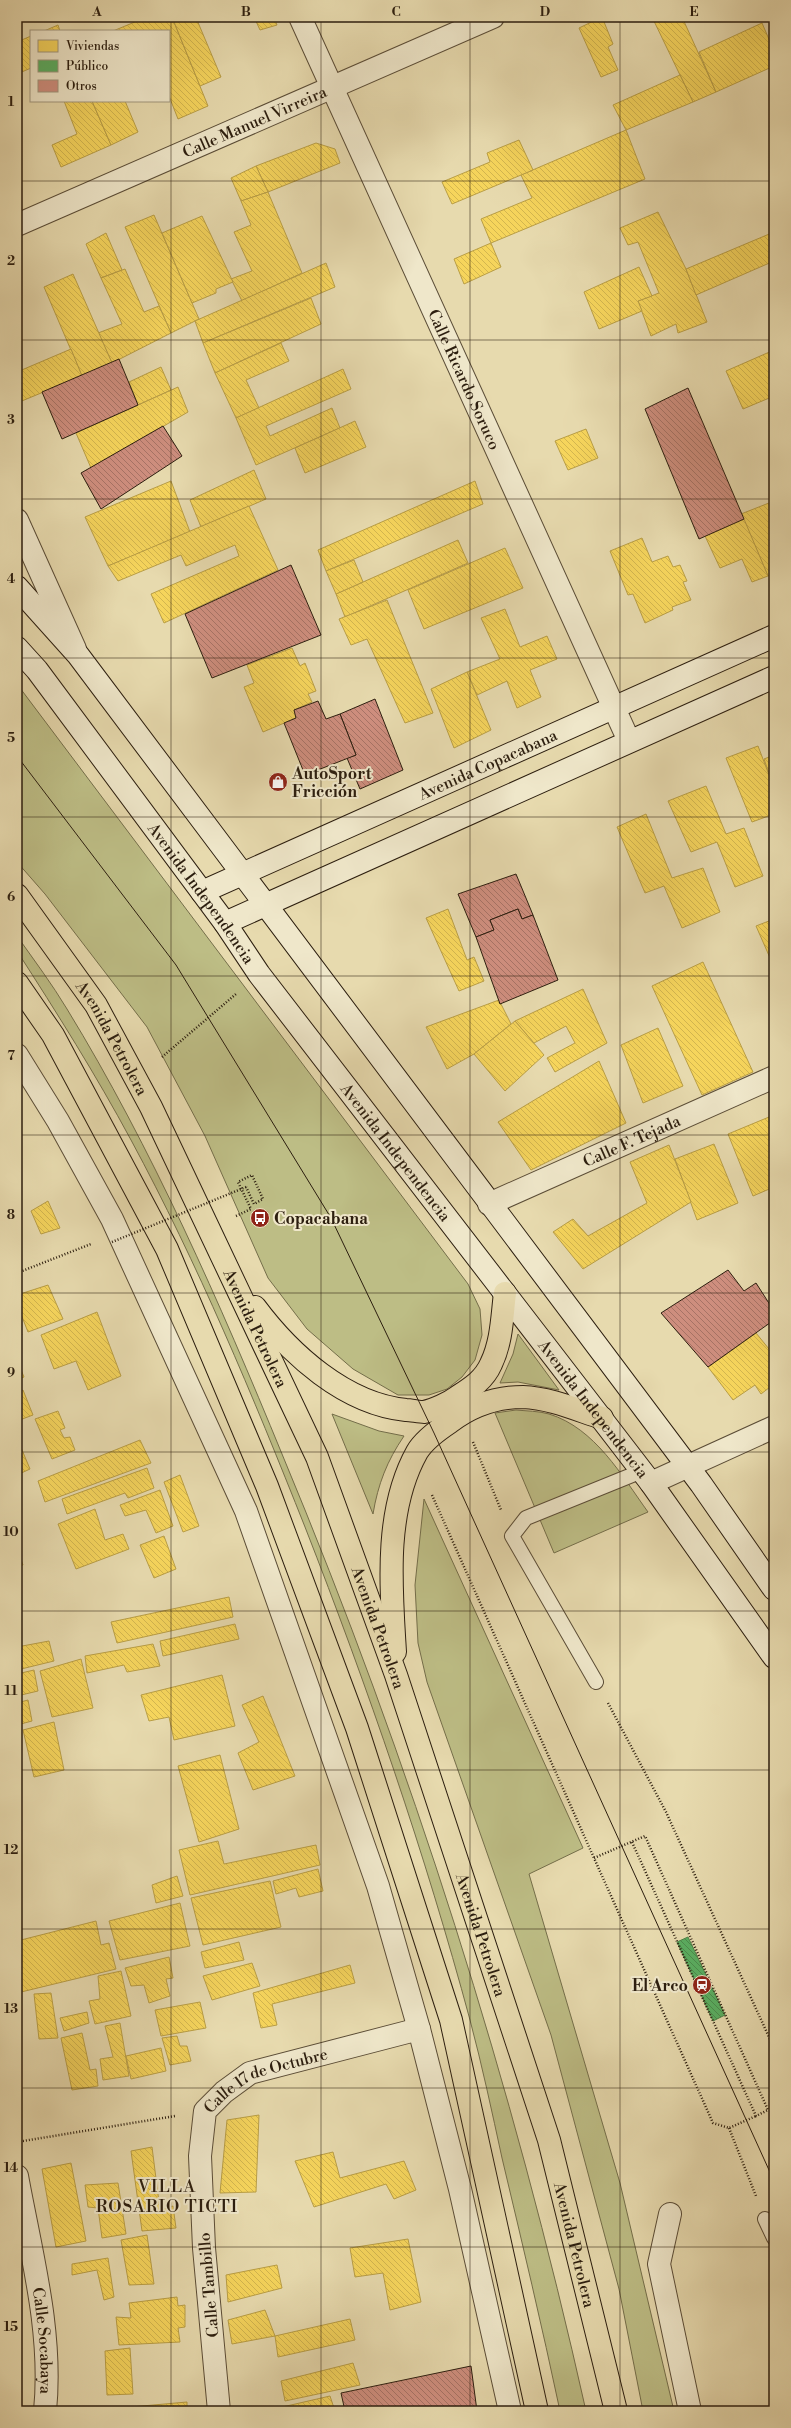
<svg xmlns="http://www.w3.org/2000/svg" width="791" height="2428" font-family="'Libre Bodoni',serif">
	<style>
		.grass { fill: #bdbd85; stroke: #746e4a }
		.homes { fill: url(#homes-back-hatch); stroke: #b99e45 }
		.public { fill: url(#public-back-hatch); stroke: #4c8348 }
		.building { fill: url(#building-back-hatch); stroke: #2c1e0f }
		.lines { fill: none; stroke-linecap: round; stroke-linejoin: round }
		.service-casing { stroke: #5b4d37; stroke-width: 16 }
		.minor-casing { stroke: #5b4d37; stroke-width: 24 }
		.secondary-casing { stroke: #2c1e0f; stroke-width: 24 }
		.primary-casing { stroke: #2c1e0f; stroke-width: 24 }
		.path { stroke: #2c1e0f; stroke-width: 2.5; stroke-dasharray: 1 2; stroke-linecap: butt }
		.service { stroke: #efe7ca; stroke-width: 14 }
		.minor { stroke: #efe7ca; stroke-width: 22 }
		.secondary { stroke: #efe7ca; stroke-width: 22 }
		.primary { stroke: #e7daae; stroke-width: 22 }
		.tram { stroke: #2c1e0f; stroke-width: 1 }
		.path-bridge { stroke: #2c1e0f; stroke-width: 2.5; stroke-dasharray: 1 2; stroke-linecap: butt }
		.grid { fill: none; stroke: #2c1e0f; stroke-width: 1; stroke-opacity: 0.55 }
		.labels { text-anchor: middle; stroke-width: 4; stroke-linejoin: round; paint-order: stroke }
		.street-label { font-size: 16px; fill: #2c1e0f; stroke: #efe7ca }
		.poi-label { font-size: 16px; font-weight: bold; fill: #2c1e0f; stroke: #efe7ca; text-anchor: start }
		.neighbourhood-label { font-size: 17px; letter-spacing: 1px; fill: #2c1e0f; stroke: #efe7ca }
		.neatline { fill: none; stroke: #2c1e0f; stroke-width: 1.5 }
		.grid-label { font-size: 13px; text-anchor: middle; font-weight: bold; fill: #2c1e0f }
	</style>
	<defs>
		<pattern id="homes-back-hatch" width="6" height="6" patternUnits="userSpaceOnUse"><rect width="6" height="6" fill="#f6d55c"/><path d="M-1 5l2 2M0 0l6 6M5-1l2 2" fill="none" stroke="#d3b64f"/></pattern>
		<pattern id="public-back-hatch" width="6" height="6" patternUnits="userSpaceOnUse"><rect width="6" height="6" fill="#5aae61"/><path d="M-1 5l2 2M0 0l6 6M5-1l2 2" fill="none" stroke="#4b8d4e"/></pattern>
		<pattern id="building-back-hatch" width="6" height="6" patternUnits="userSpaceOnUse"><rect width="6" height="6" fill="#ce8e7e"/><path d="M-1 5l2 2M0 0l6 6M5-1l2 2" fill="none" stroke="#a77366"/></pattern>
	</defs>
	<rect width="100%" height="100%" fill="#e7daae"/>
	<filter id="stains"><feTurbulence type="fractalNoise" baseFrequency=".005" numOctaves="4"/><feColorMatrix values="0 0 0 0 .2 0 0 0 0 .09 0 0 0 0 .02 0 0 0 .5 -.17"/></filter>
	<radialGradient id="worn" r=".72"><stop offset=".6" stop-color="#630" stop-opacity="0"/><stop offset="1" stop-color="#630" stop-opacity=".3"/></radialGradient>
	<g class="grass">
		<path d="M17,684L468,1284L480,1309L482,1335L475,1360L462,1377L447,1389L429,1395H398L353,1369L307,1329L268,1278L205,1136L147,1027L45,894L17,862Z"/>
		<path d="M17,936C34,960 52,984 67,1009C152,1148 220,1303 282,1454C411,1763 513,2084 586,2411H560C542,2326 522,2242 502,2158C492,2112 482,2065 470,2020C425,1853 368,1688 305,1527C253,1396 198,1264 131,1140C96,1075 57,1013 17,951Z"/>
		<path d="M518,1334L559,1390L518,1382L500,1383L513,1354Z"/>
		<path d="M516,1410C526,1411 539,1411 549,1414C595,1428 622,1476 648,1512L554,1553L495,1413Z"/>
		<path d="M332,1414L379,1431L404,1436C387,1461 378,1484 373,1514Z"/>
		<path d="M424,1499L583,1848L529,1874L620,2183L674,2411H643L619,2289L551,2035L427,1682L418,1643L415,1585Z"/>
	</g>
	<g class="homes">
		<path d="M147,17H172L208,106L178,119L169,96V31H113Z"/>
		<path d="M172,17H204L197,20L221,77L200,86Z"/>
		<path d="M254,17H274L277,25L260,30Z"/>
		<path d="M602,17L613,44L608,47L618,70L601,77L579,28Z"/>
		<path d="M652,17H682L716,92L693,102Z"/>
		<path d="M762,23L774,51V66L716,92L699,52Z"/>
		<path d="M58,25L60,31H44Z"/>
		<path d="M31,36V68L17,74V42Z"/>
		<path d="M680,75L693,102L626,130L613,105Z"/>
		<path d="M64,101H92L111,145L61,167L52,145L77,134Z"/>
		<path d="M92,101H125L138,132L111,145Z"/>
		<path d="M17,122L21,131L17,133Z"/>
		<path d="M626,130L645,179L491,243L481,219L532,198L521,175Z"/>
		<path d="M519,140L533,170L452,204L442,182L490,162L487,153Z"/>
		<path d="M316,143L335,149L340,163L268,192L256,166Z"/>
		<path d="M256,166L268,192L241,201L231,178Z"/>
		<path d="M268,192L302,273L242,301L231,279L252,271L234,232L251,225L241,201Z"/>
		<path d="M658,212L686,269L707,322L678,333L676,324L651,336L638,301L659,293L638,242L628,245L620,228Z"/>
		<path d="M154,215L199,319L171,333L125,227Z"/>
		<path d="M202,216L233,282L216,289V293L192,303L162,233Z"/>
		<path d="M774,232V261L696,295L686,269Z"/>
		<path d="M106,233L122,270L101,278L86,244Z"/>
		<path d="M491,243L501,267L464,284L454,259Z"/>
		<path d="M326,263L335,287L203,343L195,321Z"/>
		<path d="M639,267L652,296L638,301L642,311L599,329L584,292Z"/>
		<path d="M125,269L144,312L159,306L171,333L112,363L98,333L122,324L101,278Z"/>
		<path d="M73,274L112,363L82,376L44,287Z"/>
		<path d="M311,298L321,324L215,373L203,343Z"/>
		<path d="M281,343L289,361L246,380L259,408L236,418L215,373Z"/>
		<path d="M71,349L82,376L17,403V372Z"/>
		<path d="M774,350V396L743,409L726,371Z"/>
		<path d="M161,367L171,390L138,405L129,382Z"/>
		<path d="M343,369L351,389L266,426L270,436L332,408L340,428L256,465L236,418Z"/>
		<path d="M178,387L188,412L91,468L76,433Z"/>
		<path d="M355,421L366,447L305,473L295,448Z"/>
		<path d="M586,429L598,458L568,470L555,441Z"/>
		<path d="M254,470L266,499L201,527L190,500Z"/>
		<path d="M171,481L190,532L108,566L85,517Z"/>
		<path d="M475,481L483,504L326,571L318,550Z"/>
		<path d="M774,501V573L768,576L741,514Z"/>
		<path d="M249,506L278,570L164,623L151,594L239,556L235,545L186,566L181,555L118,581L108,566Z"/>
		<path d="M744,519L768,576L752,582L742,559L720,568L705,536Z"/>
		<path d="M642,538L652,562L668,556L673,567L680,565L687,581L683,582L691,600L672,607L673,610L645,623L633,594L628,595L610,551Z"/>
		<path d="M458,540L468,563L345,617L336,594Z"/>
		<path d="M505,548L523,588L424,629L408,590Z"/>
		<path d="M354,560L363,582L336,594L326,571Z"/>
		<path d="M387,600L433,713L405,723L367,639L351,645L339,619Z"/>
		<path d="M505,609L520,647L547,636L557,659L530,670L541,697L517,708L507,681L477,695L467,672L500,659L481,618Z"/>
		<path d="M292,648L300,666L305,663L316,691L308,694L312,702L294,710L296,718L263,732L244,687L254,683L247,665Z"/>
		<path d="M467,672L491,730L454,748L431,689Z"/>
		<path d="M758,746L774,788V814L752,822L726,758Z"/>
		<path d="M774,755V788L764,759Z"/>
		<path d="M706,786L726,834L744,828L763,876L735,887L717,842L691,852L668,801Z"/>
		<path d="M646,814L672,878L703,868L720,912L682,928L664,886L645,893L617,827Z"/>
		<path d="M448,909L467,960L474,957L484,981L459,991L426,918Z"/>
		<path d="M774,919V967L756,926Z"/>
		<path d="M703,962L753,1072L702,1095L652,986Z"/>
		<path d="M583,989L607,1043L555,1072L547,1058L575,1043L566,1026L534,1043L515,1021Z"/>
		<path d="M499,1000L511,1024L474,1054L447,1069L426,1027Z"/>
		<path d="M515,1021L544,1055L505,1091L474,1054Z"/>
		<path d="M658,1028L683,1086L643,1103L621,1045Z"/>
		<path d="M599,1061L626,1123L531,1170L498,1122Z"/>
		<path d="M769,1117L774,1130V1187L753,1196L728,1134Z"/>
		<path d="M714,1144L738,1203L697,1220L675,1159Z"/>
		<path d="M669,1145L691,1202L583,1269L553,1232L573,1219L588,1236L647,1203L630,1162Z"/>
		<path d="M48,1201L60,1228L41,1234L31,1211Z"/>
		<path d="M48,1285L63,1319L28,1332L17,1304V1295Z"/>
		<path d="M97,1312L121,1376L88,1390L76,1361L54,1369L41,1335Z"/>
		<path d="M17,1321L22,1335L17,1337Z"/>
		<path d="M756,1333L769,1349L774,1345V1384L761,1394L755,1385L733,1400L708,1367Z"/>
		<path d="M17,1360L24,1377L17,1380Z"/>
		<path d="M23,1390L33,1415L17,1421V1393Z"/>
		<path d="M58,1411L65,1428L60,1430L64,1438L70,1437L75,1450L52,1459L35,1419Z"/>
		<path d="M17,1438L30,1469L17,1475Z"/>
		<path d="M140,1440L151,1463L45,1502L38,1481Z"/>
		<path d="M147,1468L154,1488L128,1498L125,1493L67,1514L62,1499Z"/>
		<path d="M180,1475L199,1526L183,1532L164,1482Z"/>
		<path d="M160,1490L173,1526L156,1533L146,1510L125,1516L120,1505Z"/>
		<path d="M95,1509L105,1540L123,1534L129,1549L76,1569L58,1524Z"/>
		<path d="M164,1536L176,1569L154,1578L140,1545Z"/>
		<path d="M17,1548L23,1565L17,1567Z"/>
		<path d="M229,1597L233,1617L117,1643L111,1622Z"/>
		<path d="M235,1624L239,1639L163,1656L160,1641Z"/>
		<path d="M49,1641L54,1661L17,1670V1647Z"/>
		<path d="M153,1644L160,1666L127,1672L124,1665L87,1673L85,1656Z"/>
		<path d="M81,1659L93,1708L52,1717L40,1671Z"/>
		<path d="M34,1670L38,1691L17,1696V1674Z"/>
		<path d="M222,1675L235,1726L174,1740L169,1717L149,1721L141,1695Z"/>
		<path d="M263,1696L295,1776L253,1790L238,1753L259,1742L242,1705Z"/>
		<path d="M28,1700L32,1721L17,1725V1703Z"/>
		<path d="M54,1722L64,1770L34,1777L23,1730Z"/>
		<path d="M220,1755L239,1829L199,1842L178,1766Z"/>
		<path d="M218,1841L224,1864L316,1845L320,1865L190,1895L179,1850Z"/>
		<path d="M318,1869L323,1891L299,1897L296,1888L276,1894L273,1881Z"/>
		<path d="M177,1876L183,1896L156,1903L152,1885Z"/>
		<path d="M270,1881L281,1927L203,1945L191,1898Z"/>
		<path d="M180,1903L190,1946L120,1960L109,1921Z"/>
		<path d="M96,1921L101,1945L109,1943L116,1969L17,1993V1941Z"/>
		<path d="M239,1942L244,1960L205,1968L201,1952Z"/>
		<path d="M169,1957L173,1978L166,1979L170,1996L149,2003L144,1985L131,1986L125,1968Z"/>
		<path d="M252,1963L260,1986L212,2000L203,1976Z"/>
		<path d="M350,1965L355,1983L272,2004L277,2025L261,2028L253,1993Z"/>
		<path d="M121,1971L131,2016L95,2024L89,2001L100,1999L98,1976Z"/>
		<path d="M51,1993L58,2038L39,2039L34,1994Z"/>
		<path d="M200,2002L206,2028L161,2036L155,2010Z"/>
		<path d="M87,2012L89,2023L64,2031L60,2018Z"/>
		<path d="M120,2023L129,2076L103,2080L100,2059L113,2057L105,2026Z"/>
		<path d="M82,2033L90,2070L96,2069L98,2086L72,2090L61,2038Z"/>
		<path d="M177,2036L180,2046H187L191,2061L170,2065L162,2038Z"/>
		<path d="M161,2048L166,2071L131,2079L126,2056Z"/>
		<path d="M259,2115L256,2192L220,2193L227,2120Z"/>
		<path d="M152,2147L160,2210L173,2206L176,2228L142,2231L131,2151Z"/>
		<path d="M333,2152L340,2178L404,2161L416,2190L394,2199L386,2184L314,2207L295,2161Z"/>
		<path d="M71,2163L86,2241L56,2247L42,2169Z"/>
		<path d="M118,2183L126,2234L102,2238L98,2208L88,2207L85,2185Z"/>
		<path d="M147,2235L154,2284L129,2285L121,2240Z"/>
		<path d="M408,2239L421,2302L390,2310L383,2273L355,2277L350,2248Z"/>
		<path d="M108,2258L114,2297L104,2300L97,2270L72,2275V2264Z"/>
		<path d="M277,2265L282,2288L228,2302L226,2275Z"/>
		<path d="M177,2297L178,2306L185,2305V2327L178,2328L180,2342L119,2345L116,2317L131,2318L129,2303Z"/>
		<path d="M265,2310L275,2336L232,2344L228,2320Z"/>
		<path d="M350,2319L355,2340L278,2357L275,2336Z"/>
		<path d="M130,2348L133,2394L107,2395L105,2351Z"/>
		<path d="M353,2363L360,2385L285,2401L281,2381Z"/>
		<path d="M330,2396L335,2411H279L278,2408Z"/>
		<path d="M187,2402V2411H132L131,2407Z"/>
	</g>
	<path class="public" d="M688,1937L725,2015L713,2021L677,1942Z"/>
	<g class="building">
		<path d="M119,359L138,405L62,439L42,392Z"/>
		<path d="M688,388L744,519L699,539L645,409Z"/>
		<path d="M163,426L182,456L101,509L81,473Z"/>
		<path d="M291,565L321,635L212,678L185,614Z"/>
		<path d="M375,699L403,770L360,789L347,758L356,755L340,714Z"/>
		<path d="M318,701L326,719L340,714L356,755L305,775L284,723L296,718L294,710Z"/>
		<path d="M516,874L533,915L522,919L518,909L490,920L494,930L476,937L458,894Z"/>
		<path d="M518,909L522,919L533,915L558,980L500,1004L476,937L494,930L490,920Z"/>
		<path d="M728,1270L744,1291L756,1283L774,1311V1320L708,1367L661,1313Z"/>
		<path d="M471,2366L477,2411H345L341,2393Z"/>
	</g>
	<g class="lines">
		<g class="service-casing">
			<g id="service">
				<path d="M596,1682L512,1536L526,1518L642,1471"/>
				<path d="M765,2219L774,2238"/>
			</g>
		</g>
		<g class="minor-casing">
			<g id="minor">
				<path id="s1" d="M300,17L629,741"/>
				<path id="s2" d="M17,225L493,17"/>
				<path d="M17,520L75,649"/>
				<path d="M17,1055L58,1121L112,1219L246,1511L378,1886L419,2029L460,2189L510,2411"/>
				<path id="s3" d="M489,1204L774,1077"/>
				<path d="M651,1483L774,1427"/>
				<path id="s4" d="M17,2176C31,2253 53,2332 45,2411"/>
				<path d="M670,2214L659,2264L690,2411"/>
				<path id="s5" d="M219,2411L204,2248L200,2156L205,2111L224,2092L250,2073L419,2029"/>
			</g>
		</g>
		<g class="secondary-casing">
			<g id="secondary">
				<path d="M17,587L78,655L701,1484L774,1589"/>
				<path id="s6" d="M17,648L37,670L225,923L259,974L651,1483L774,1657"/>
				<path id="s7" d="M202,892L774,636"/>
				<path d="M225,923L774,677"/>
			</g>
		</g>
		<g class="primary-casing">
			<g id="primary">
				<path id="s8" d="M17,895L96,1005L151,1107L317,1457L396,1675L549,2140L616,2411"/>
				<path d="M17,983L53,1035L167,1249L267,1486L357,1728L451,2020L537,2411"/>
				<path d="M255,1307C290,1354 345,1404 406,1410C411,1410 419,1412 424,1412C434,1410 449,1403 457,1397C471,1388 484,1380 491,1364C502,1341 502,1317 505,1293"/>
				<path d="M395,1652C391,1587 384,1511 417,1452C424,1440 438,1430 450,1422C471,1406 496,1397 523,1397C550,1398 577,1410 602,1418"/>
			</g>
		</g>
		<g class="path">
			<path d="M162,1057L236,994"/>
			<path d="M236,1216L251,1209L238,1182L252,1175L263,1199L254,1204L246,1187"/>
			<path d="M17,1273L91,1244"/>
			<path d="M473,1442L501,1510"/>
			<path d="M432,1495L594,1858"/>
			<path d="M608,1703L666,1812L774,2048"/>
			<path d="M632,1842L756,2116L768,2110L645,1836L594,1858L713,2123L729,2128L756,2116"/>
			<path d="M729,2128L756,2196"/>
			<path d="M17,2142L175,2116"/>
		</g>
		<use href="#service" class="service"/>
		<use href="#minor" class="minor"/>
		<use href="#secondary" class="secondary"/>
		<use href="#primary" class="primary"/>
		<path class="tram" d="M17,756L176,965L331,1218L434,1433L774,2181"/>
		<path class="path-bridge" d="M112,1242L246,1187"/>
	</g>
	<path class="grid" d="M171,17V2411M321,17V2411M470,17V2411M620,17V2411M17,181H774M17,340H774M17,499H774M17,658H774M17,817H774M17,976H774M17,1135H774M17,1293H774M17,1452H774M17,1611H774M17,1770H774M17,1929H774M17,2088H774M17,2247H774"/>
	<defs>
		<g id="shop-disc" transform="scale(1)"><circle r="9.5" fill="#8f2418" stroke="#efe7ca"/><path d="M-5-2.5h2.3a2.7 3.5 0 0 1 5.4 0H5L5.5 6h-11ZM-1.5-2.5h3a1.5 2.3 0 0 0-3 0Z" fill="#fff"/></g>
		<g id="bus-disc" transform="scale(1)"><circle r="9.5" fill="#8f2418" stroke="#efe7ca"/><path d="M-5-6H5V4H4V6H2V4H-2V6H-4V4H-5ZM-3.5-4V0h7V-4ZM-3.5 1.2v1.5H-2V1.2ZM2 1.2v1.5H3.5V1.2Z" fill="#fff"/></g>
		<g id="station-disc" transform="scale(1)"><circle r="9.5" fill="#8f2418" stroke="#efe7ca"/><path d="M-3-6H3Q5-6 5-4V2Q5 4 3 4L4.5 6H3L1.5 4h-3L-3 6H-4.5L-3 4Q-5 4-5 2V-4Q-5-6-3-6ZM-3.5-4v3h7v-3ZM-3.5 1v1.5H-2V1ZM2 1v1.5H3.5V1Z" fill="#fff"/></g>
	</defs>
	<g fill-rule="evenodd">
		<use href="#shop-disc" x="278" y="782"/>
		<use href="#bus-disc" x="260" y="1218"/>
		<use href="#station-disc" x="702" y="1985"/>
	</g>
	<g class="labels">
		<g class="street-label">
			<text dy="6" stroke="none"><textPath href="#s2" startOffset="259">Calle Manuel Virreira</textPath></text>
			<text dy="6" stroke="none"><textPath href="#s1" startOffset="398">Calle Ricardo Soruco</textPath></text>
			<text dy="6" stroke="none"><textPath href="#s7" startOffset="313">Avenida Copacabana</textPath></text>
			<text dy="6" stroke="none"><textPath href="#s6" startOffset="307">Avenida Independencia</textPath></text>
			<text dy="6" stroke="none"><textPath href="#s8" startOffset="172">Avenida Petrolera</textPath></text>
			<text dy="6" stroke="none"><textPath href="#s3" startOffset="156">Calle F. Tejada</textPath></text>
			<text dy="6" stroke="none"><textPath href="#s6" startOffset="631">Avenida Independencia</textPath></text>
			<text dy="6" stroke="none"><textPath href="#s8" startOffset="496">Avenida Petrolera</textPath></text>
			<text dy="6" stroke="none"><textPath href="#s6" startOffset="955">Avenida Independencia</textPath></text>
			<text dy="6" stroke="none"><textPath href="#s8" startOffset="820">Avenida Petrolera</textPath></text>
			<text dy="6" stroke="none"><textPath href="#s8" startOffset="1144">Avenida Petrolera</textPath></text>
			<text dy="6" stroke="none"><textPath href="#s5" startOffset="371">Calle 17 de Octubre</textPath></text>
			<text dy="6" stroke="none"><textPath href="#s8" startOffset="1468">Avenida Petrolera</textPath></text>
			<text transform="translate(208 2285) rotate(-95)" y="6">Calle Tambillo</text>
			<text dy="6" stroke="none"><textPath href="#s4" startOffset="167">Calle Socabaya</textPath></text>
		</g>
		<g class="poi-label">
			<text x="292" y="779">AutoSport<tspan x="292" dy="18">Fricción</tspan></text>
			<text x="274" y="1224">Copacabana</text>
			<text x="688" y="1991" text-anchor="end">El Arco</text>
		</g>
		<g class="neighbourhood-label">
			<text x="167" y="2192">VILLA<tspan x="167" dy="20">ROSARIO TICTI</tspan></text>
		</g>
	</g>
	<rect width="791" height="2428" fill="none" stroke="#e7daae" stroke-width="44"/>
	<rect x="30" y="30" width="140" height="72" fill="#efe7ca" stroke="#a1977f"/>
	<rect x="38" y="40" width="20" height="12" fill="#f6d55c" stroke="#a1977f"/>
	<text x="66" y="50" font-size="12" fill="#2c1e0f">Viviendas</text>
	<rect x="38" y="60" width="20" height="12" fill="#5aae61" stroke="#a1977f"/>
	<text x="66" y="70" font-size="12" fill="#2c1e0f">Público</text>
	<rect x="38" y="80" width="20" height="12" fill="#ce8e7e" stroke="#a1977f"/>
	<text x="66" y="90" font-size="12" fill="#2c1e0f">Otros</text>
	<rect x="22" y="22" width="747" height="2384" class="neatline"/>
	<g class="grid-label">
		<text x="97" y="16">A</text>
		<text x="246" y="16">B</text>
		<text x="396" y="16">C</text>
		<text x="545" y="16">D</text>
		<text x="694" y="16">E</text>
		<text x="11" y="106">1</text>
		<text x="11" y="265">2</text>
		<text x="11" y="424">3</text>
		<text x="11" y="583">4</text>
		<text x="11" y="742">5</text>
		<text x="11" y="901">6</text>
		<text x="11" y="1060">7</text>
		<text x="11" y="1219">8</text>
		<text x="11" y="1377">9</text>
		<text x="11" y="1536">10</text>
		<text x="11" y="1695">11</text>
		<text x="11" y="1854">12</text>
		<text x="11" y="2013">13</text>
		<text x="11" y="2172">14</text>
		<text x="11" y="2331">15</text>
	</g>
	<rect width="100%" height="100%" filter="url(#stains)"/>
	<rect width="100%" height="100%" fill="url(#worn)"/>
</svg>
